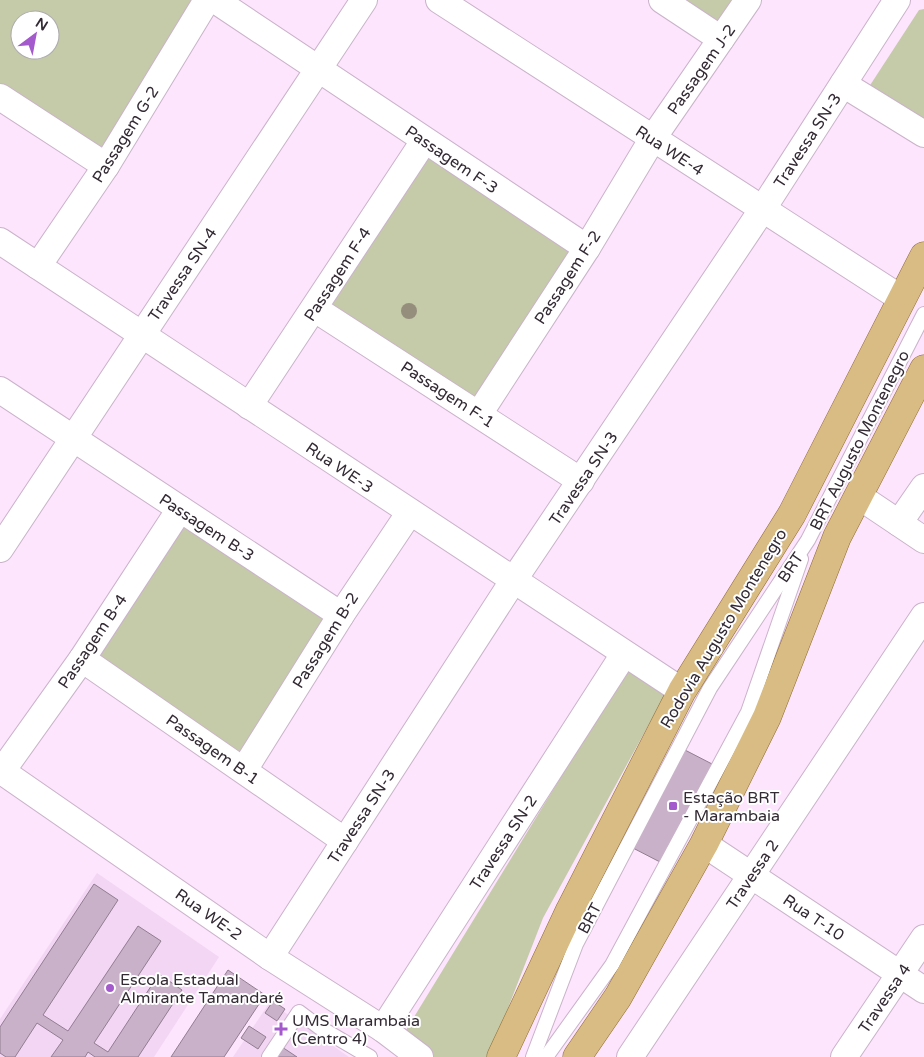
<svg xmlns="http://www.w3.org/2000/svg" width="924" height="1057" font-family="'Varela Round',sans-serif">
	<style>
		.built { fill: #f3d6f3 }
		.green { fill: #c5caa9; fill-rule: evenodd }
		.building { fill: #c9b2c9; stroke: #927d92 }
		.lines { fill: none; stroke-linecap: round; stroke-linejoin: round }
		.lane-casing { stroke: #cab3ca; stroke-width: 16 }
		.street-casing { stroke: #cab3ca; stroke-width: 28 }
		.primary-casing { stroke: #8f6c31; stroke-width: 29 }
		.lane { stroke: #fff; stroke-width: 14 }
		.street { stroke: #fff; stroke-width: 26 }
		.primary { stroke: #d9bc83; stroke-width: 28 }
		.tree { fill: #968e7c }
		.poi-dot { fill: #a459cc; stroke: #fff; stroke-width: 2 }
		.labels { text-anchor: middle; stroke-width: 4; stroke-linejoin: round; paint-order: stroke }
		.street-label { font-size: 16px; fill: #332a33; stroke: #fff }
		.poi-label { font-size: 16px; fill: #332a33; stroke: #fff; text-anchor: start }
	</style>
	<rect width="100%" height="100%" fill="#fde5fd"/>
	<g class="built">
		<path d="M97,873L219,957L154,1057H0V1019Z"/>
		<path d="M270,1002L349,1057H233Z"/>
	</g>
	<g class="green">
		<path d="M0,0H207L106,166L0,97ZM20,20H50V50H20Z"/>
		<path d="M662,0H748L721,39Z"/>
		<path d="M924,9V128L865,93L919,10Z"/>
		<path d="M424,141L587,248L479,414L315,309Z"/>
		<path d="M180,509L341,615L244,770L82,659Z"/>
		<path d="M627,669L666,693L543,918L489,1057H434L403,1035Z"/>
	</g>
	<g class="building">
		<path d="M683,749L714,765L662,863L631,847Z"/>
		<path d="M94,884L118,900L43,1015L68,1031L138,926L161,941L94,1043L108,1052L159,974L182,990L138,1057H95L88,1052L85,1057H51L63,1040L37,1023L15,1057H6L0,1053V1027Z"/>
		<path d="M228,970L265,995L224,1057H171Z"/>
		<path d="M273,1001L285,1009L277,1021L265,1013Z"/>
		<path d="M249,1026L266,1037L258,1049L241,1038Z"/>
		<path d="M282,1047L297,1057H275Z"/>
	</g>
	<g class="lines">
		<g class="lane-casing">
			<g id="lane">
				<path d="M269,1057L299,1012L319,1027L370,1057"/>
				<path d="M533,1057L576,944L710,688L808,540L924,314"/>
				<path d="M546,1057L612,965L748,712L801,559"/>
			</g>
		</g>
		<g class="street-casing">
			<g id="street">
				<path d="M215,0L587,248"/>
				<path d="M439,0L902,299"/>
				<path d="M662,0L721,39"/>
				<path d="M843,84L924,134"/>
				<path d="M0,97L106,166"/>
				<path d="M0,241L682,691"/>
				<path d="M38,266L106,166L207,0"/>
				<path d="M315,309L581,481"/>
				<path d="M0,390L341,615"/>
				<path d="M249,406L424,141"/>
				<path d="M479,414L587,248L653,138L748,0"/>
				<path d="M860,497L924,540"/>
				<path d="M899,523L924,487"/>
				<path d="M0,549L364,0"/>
				<path d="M82,659L345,841"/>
				<path d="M0,770L270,957L383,1029L420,1057"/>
				<path d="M244,770L341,615L410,512"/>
				<path d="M2,771L82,659L180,509"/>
				<path d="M704,844L924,990"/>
				<path d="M270,957L513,581L762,210L897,0"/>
				<path d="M383,1029L624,654"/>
				<path d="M630,1057L924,616"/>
				<path d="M844,1057L924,938"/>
			</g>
		</g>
		<g class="primary-casing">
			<g id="primary">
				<path d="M501,1057L570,910L682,691L792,514L924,256"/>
				<path d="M577,1057L618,997L704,844L767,717L837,537L924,369"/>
			</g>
		</g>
		<use href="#lane" class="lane"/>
		<use href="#street" class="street"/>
		<use href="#primary" class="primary"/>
	</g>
	<circle class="tree" cx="409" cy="311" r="8"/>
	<g class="poi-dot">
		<rect x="668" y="801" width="10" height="10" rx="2.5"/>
		<circle cx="110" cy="988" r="5"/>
		<path d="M278.5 1021.5h5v5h5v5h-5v5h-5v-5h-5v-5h5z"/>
	</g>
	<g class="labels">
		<g class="street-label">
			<text transform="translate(701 69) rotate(-55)" y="6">Passagem J-2</text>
			<text transform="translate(125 134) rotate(-58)" y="6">Passagem G-2</text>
			<text transform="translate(807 140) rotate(-57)" y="6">Travessa SN-3</text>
			<text transform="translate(670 150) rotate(33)" y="6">Rua WE-4</text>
			<text transform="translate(452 159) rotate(34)" y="6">Passagem F-3</text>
			<text transform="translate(182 274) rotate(-56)" y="6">Travessa SN-4</text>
			<text transform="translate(337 274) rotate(-57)" y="6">Passagem F-4</text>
			<text transform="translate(567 277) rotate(-57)" y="6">Passagem F-2</text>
			<text transform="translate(448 394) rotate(33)" y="6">Passagem F-1</text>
			<text transform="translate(859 440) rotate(-63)" y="6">BRT Augusto Montenegro</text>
			<text transform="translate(340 467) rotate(34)" y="6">Rua WE-3</text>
			<text transform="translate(583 478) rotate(-56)" y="6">Travessa SN-3</text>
			<text transform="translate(207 527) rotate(33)" y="6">Passagem B-3</text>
			<text transform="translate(790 567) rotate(-56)" y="6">BRT</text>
			<text transform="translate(723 628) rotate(-59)" y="6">Rodovia Augusto Montenegro</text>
			<text transform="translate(325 640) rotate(-58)" y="6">Passagem B-2</text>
			<text transform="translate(92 641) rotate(-56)" y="6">Passagem B-4</text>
			<text transform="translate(213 749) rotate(35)" y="6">Passagem B-1</text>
			<text transform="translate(361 816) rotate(-57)" y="6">Travessa SN-3</text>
			<text transform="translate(503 842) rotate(-57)" y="6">Travessa SN-2</text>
			<text transform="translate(752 874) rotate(-56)" y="6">Travessa 2</text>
			<text transform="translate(209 914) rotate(35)" y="6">Rua WE-2</text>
			<text transform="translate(814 917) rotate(34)" y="6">Rua T-10</text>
			<text transform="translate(589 918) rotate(-62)" y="6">BRT</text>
			<text transform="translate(884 998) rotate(-56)" y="6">Travessa 4</text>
		</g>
		<g class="poi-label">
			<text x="683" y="803">Estação BRT<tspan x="683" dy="18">- Marambaia</tspan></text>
			<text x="120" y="985">Escola Estadual<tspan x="120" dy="18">Almirante Tamandaré</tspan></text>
			<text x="292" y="1026">UMS Marambaia<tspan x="292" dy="18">(Centro 4)</tspan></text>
		</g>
	</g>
	<g transform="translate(35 35) rotate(32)"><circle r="24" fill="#ffffff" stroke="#adaaad"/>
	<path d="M0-4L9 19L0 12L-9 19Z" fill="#a459cc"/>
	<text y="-8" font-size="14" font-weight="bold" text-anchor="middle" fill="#332a33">N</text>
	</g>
</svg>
